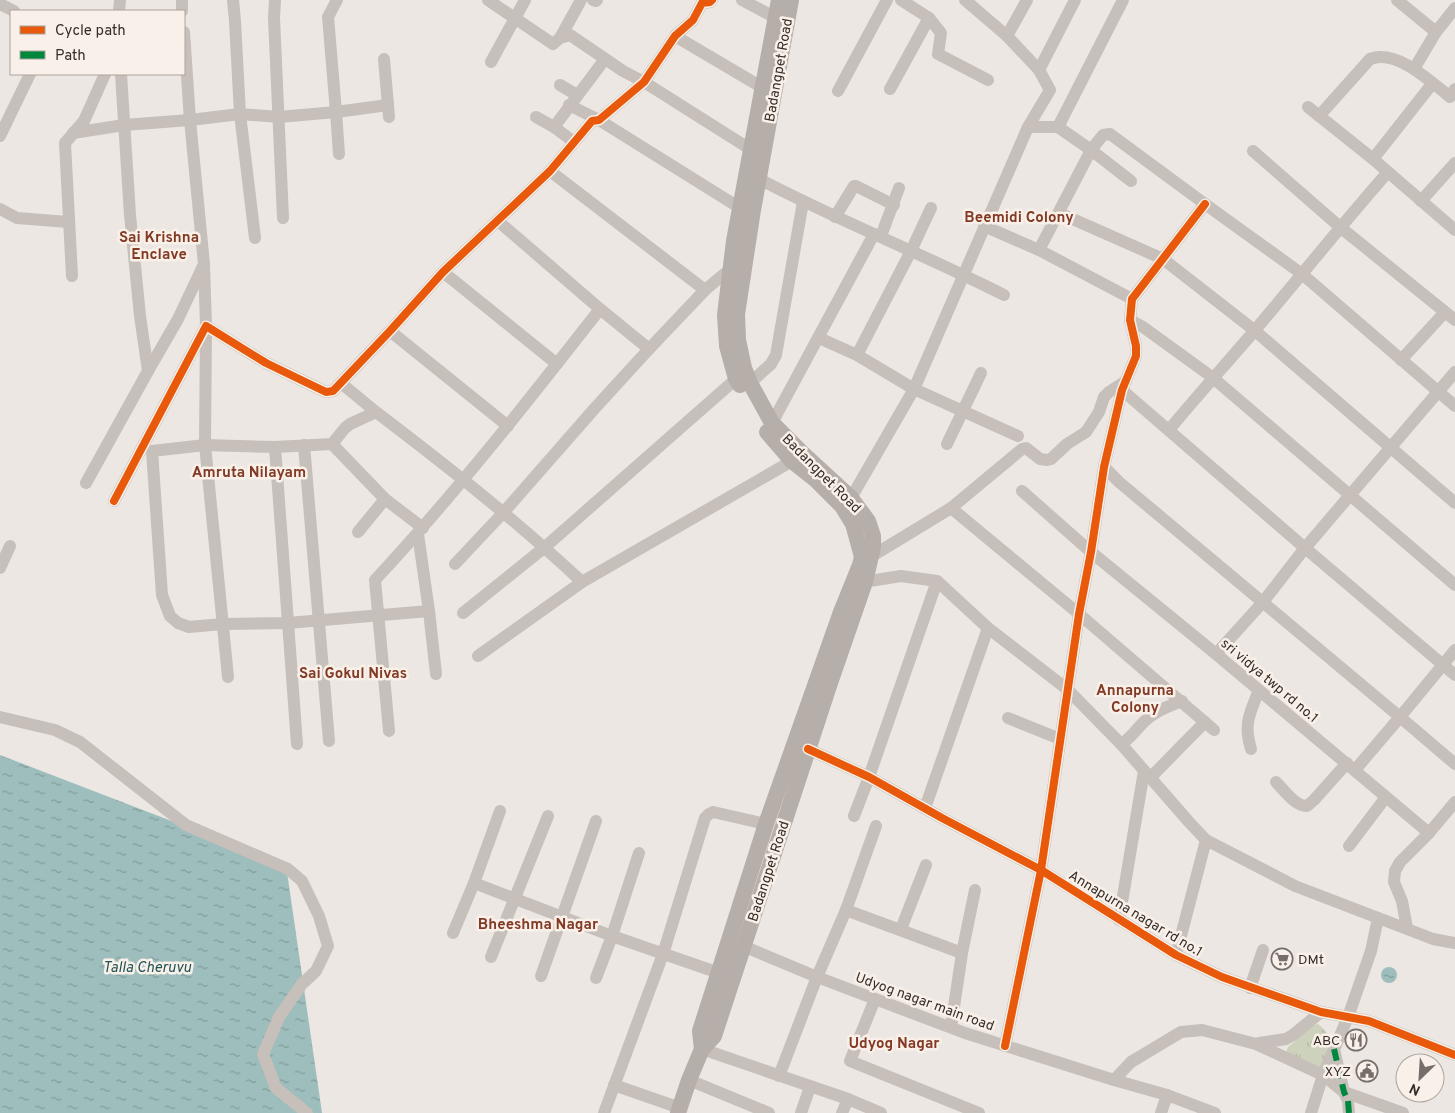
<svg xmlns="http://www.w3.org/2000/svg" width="1455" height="1113" font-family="Overpass,sans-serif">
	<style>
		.grass { fill: url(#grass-tufts) }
		.water { fill: url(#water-ripples) }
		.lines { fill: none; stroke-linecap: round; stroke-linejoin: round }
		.minor { stroke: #c6bfba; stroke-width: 12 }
		.major { stroke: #b5aea9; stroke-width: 16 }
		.quiet { stroke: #00873e; stroke-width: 6; stroke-dasharray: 12 6; stroke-linecap: butt }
		.cycleway-casing { stroke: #f9f1e9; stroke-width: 11 }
		.cycleway { stroke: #e8590c; stroke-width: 8 }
		.labels { text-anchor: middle; stroke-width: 5; stroke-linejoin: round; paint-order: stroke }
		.street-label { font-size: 14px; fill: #362d29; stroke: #f9f1e9 }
		.poi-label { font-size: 14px; fill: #362d29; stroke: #f9f1e9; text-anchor: end }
		.neighbourhood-label { font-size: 15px; font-weight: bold; fill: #823a25; stroke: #f9f1e9 }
		.water-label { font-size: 15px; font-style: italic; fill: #205356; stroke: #f9f1e9 }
	</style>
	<defs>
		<pattern id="grass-tufts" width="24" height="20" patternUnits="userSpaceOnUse" patternTransform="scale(1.25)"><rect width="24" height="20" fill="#cdd2bc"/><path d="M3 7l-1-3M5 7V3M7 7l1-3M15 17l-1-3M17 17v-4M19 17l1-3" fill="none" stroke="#b1b5a2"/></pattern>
		<pattern id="water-ripples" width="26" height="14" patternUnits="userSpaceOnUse" patternTransform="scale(1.25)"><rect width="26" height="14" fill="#9ebebd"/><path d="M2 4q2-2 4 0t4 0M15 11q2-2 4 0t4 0" fill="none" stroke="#829b9a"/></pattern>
	</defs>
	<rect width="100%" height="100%" fill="#ece7e2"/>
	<path class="grass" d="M1318,1024C1337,1038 1328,1054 1320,1071L1286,1052L1288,1047C1299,1040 1305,1026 1318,1024Z"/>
	<g class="water">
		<path d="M0,755L286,865L322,1113H0Z"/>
		<circle cx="1389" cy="975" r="8"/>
	</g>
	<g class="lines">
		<g class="minor">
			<path d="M182,0V11"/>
			<path d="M233,0L235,21L240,114L255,238"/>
			<path d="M275,0L274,18L283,218"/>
			<path d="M337,0L328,17L336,112L339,154"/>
			<path d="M488,0L553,44L560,38L570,35L623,71L644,82L750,149"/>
			<path d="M593,0L596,1L597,0"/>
			<path d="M742,0L776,18"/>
			<path d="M965,0L1007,36L1039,70"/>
			<path d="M1397,0L1436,32"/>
			<path d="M0,4L14,11"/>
			<path d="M119,11L120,0"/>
			<path d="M929,18L941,33L938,54L988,80"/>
			<path d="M675,36L763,88"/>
			<path d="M1007,36L1027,0"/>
			<path d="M560,38L581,0"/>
			<path d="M384,59L389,117"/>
			<path d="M491,62L525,0"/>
			<path d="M1414,69L1436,32L1455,8"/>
			<path d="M560,85L577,95"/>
			<path d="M890,89L929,18L901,0"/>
			<path d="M838,91L887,0"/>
			<path d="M569,105L599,120L740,208L748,209"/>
			<path d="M1308,107L1373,159L1455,230"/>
			<path d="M1319,116L1370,59C1397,49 1430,81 1450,97L1455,89"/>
			<path d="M536,117L554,127L574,142"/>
			<path d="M554,127L605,59"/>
			<path d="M1028,127H1058L1091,150L1131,181"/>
			<path d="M1058,127L1123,0"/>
			<path d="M73,133L124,125L190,120L240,114L279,117L336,112L388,105"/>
			<path d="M0,136L30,74"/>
			<path d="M1253,151L1340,227L1455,320"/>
			<path d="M1373,159L1432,84"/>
			<path d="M550,171L705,290"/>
			<path d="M759,179C839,221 923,254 1004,295"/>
			<path d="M1421,201L1455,163"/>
			<path d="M0,209L17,218L68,222"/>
			<path d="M1059,213L1163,259L1254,330L1455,503"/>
			<path d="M835,217L854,186H856L894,205"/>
			<path d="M498,221L600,309"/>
			<path d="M984,226L1039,250L1132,299"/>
			<path d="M881,236L899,188"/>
			<path d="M1039,250L1091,150L1103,135L1110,134L1205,204L1302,274L1455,406"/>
			<path d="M204,264L206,326L205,445L228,677"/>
			<path d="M443,272L557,364"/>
			<path d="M72,276L65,143L84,121L105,74"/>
			<path d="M1130,320L1143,327L1212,377L1455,585"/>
			<path d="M390,331L508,426"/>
			<path d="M819,338L857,355L914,389L1018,436"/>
			<path d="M857,355L911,251L931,208"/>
			<path d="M1401,360L1445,312"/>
			<path d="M148,371L178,319L204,264L190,120L184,32"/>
			<path d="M341,383L376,412"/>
			<path d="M750,383L771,364L776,355L803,202"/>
			<path d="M1122,390L1305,548L1455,675"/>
			<path d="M772,423L874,234"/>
			<path d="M1169,430C1197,396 1227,363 1256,329C1300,277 1343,223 1388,172"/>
			<path d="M332,444L345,428L350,424L376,412C447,466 517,521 582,582"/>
			<path d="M947,444L981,373"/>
			<path d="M304,445L329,741"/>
			<path d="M275,447L297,744"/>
			<path d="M1104,467L1119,482L1400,717L1355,770"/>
			<path d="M86,483L148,371L140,316L130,215L121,74"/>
			<path d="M1022,491L1091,552L1216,654L1429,833"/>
			<path d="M114,501L206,326L266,363L326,392L333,391L390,331L443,272L550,171L592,121L599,120L644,82L675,36L693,20L702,3L710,2L712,0"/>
			<path d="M846,503L851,498L914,389L1028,127L1050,90L1039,70L1075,0"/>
			<path d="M951,508L1022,449L1026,448L1040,459L1047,460L1051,459L1067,444L1086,432L1099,412L1104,397L1109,392L1126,381"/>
			<path d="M423,528L385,499L332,444L275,447L205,445L152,451L162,595L170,616L178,623L189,627L223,624L288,623L429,611"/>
			<path d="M358,532L385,499"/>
			<path d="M418,534L429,611L436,674"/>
			<path d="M867,556H872L951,508L1079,614L1214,730"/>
			<path d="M455,564L503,513L595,408L649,349L705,290L729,270"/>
			<path d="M0,568L10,546"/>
			<path d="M857,583L901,576L937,581L988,628L1067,689L1121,744"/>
			<path d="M463,613L545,547L736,379"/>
			<path d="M1455,650L1400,717L1455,764"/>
			<path d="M1216,654L1263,602L1305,548L1455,372"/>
			<path d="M478,656L582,582L792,461"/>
			<path d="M1182,701C1167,707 1152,712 1141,725C1134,732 1130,739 1121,744L1189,822L1206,840L1295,886L1433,939L1455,943"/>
			<path d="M0,717L55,730L80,742L186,825L288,869L302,881L319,916L328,946L316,971L302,984L279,1017L263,1054L276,1088L307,1113"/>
			<path d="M1008,718L1060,739"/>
			<path d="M389,731L375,580C455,494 528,401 600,309L649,349"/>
			<path d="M808,749L869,777L942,818L1041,870L1176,955L1222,977L1321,1012L1369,1021L1455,1055"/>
			<path d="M1251,749C1243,724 1250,713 1259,690"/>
			<path d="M1150,778L1205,722"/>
			<path d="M1276,782C1284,790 1295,806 1307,806L1314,800L1347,763"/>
			<path d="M925,808L988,628"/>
			<path d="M854,816L869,777L937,581"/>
			<path d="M1349,846L1386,797"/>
			<path d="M474,883L500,811"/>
			<path d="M846,910L962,953L951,1027"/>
			<path d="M1119,920L1144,771"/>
			<path d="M1407,928L1402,901L1394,882L1395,871L1400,862L1429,833L1455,802"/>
			<path d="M901,929L926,865"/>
			<path d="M453,933L474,883L612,936L719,973"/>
			<path d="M743,946L817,977L965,1033L1114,1080L1167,1095L1215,1113"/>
			<path d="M962,953L975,890"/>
			<path d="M1176,955L1206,840"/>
			<path d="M491,957L548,816"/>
			<path d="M541,976L596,821"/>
			<path d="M596,978L612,936L639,853"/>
			<path d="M1250,988L1263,950"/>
			<path d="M875,999L850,1061L979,1113"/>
			<path d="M1259,1043L1286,1039L1293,1035L1321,1012"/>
			<path d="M1005,1046L1041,870L1079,614L1091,552L1104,467L1122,390L1136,356V346L1130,320L1132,299L1205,204"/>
			<path d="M702,1049L848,1099L881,1113"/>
			<path d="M1334,1049L1344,1092L1348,1101L1349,1113"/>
			<path d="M779,1076L817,977L846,910L876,826"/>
			<path d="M689,1080L769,1113"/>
			<path d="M1114,1080L1131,1062L1181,1032L1202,1030L1256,1044L1323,1075L1348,1017L1371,951L1378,918"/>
			<path d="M614,1085L680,1108"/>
			<path d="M604,1113L663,954L705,818L709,814L713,812L766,824"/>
			<path d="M801,1113L810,1087"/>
			<path d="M842,1113L848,1099"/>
			<path d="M1161,1113L1167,1095"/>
			<path d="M1311,1113L1323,1075L1344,1092L1403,1113"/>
		</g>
		<g class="major">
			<path d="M740,385L736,379L727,346L725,315L734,241L779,0"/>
			<path d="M702,1049L700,1031L766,824L841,612L860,565L862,557L853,524L842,506L816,480L792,461L767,432"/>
			<path d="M678,1113L689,1080L702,1049L714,1036L830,683L865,582L873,547V536L868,521L851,498L802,453L772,423L750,383L744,368L738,340L737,314L753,210L791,0"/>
		</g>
		<path class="quiet" d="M1334,1049L1344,1092L1348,1101L1349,1113"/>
		<g class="cycleway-casing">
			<g id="cycleway">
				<path d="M114,501L206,326L266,363L326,392L333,391L390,331L443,272L550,171L592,121L599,120L644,82L675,36L693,20L702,3L710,2L712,0"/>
				<path d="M808,749L869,777L942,818L1041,870L1176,955L1222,977L1321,1012L1369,1021L1455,1055"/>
				<path d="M1005,1046L1041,870L1079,614L1091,552L1104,467L1122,390L1136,356V346L1130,320L1132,299L1205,204"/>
			</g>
		</g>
		<use href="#cycleway" class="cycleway"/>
	</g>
	<defs>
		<g id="supermarket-ring" transform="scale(1.125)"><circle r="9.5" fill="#f9f1e9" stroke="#766e6a" stroke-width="1.5"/><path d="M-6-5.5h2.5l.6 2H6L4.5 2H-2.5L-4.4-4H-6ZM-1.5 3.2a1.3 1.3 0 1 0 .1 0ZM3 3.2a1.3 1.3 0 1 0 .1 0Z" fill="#766e6a"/></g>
		<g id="restaurant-ring" transform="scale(1.125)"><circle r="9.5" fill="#f9f1e9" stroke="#766e6a" stroke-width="1.5"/><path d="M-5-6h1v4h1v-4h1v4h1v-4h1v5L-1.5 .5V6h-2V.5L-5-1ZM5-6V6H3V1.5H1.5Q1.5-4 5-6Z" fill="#766e6a"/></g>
		<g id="civic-ring" transform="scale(1.125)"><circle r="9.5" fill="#f9f1e9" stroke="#766e6a" stroke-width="1.5"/><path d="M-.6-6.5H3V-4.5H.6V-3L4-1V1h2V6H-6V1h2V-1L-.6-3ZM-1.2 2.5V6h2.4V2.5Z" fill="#766e6a"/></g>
	</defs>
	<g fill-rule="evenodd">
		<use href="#supermarket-ring" x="1282" y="959"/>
		<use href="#restaurant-ring" x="1356" y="1040"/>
		<use href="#civic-ring" x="1367" y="1071"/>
	</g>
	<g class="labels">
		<g class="street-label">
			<text transform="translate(778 70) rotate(-80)" y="5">Badangpet Road</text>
			<text transform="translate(822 473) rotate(45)" y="5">Badangpet Road</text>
			<text transform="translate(1270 680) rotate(40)" y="5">sri vidya twp rd no.1</text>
			<text transform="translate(768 871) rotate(-72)" y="5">Badangpet Road</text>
			<text transform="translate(1136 913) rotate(31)" y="5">Annapurna nagar rd no.1</text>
			<text transform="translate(925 1001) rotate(20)" y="5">Udyog nagar main road</text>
		</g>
		<g class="poi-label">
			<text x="1298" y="964" text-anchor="start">DMt</text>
			<text x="1340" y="1045">ABC</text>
			<text x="1351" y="1076">XYZ</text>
		</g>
		<g class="neighbourhood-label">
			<text x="1019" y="222">Beemidi Colony</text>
			<text x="159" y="242">Sai Krishna<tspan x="159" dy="17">Enclave</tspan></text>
			<text x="249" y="477">Amruta Nilayam</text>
			<text x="353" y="678">Sai Gokul Nivas</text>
			<text x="1135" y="695">Annapurna<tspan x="1135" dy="17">Colony</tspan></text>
			<text x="538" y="929">Bheeshma Nagar</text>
			<text x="894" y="1048">Udyog Nagar</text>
		</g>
		<g class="water-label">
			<text x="147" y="972">Talla Cheruvu</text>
		</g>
	</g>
	<rect x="10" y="10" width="175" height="65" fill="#f9f1e9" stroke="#aba39c"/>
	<rect x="20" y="26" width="25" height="8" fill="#e8590c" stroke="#aba39c"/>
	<text x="55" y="35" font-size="15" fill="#362d29">Cycle path</text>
	<rect x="20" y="51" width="25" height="8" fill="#00873e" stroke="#aba39c"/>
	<text x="55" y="60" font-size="15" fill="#362d29">Path</text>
	<g transform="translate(1420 1078) rotate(205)"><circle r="24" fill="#f9f1e9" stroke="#aba39c"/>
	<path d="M0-4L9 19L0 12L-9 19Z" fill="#766e6a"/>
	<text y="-8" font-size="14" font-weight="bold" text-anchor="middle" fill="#362d29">N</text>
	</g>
</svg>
